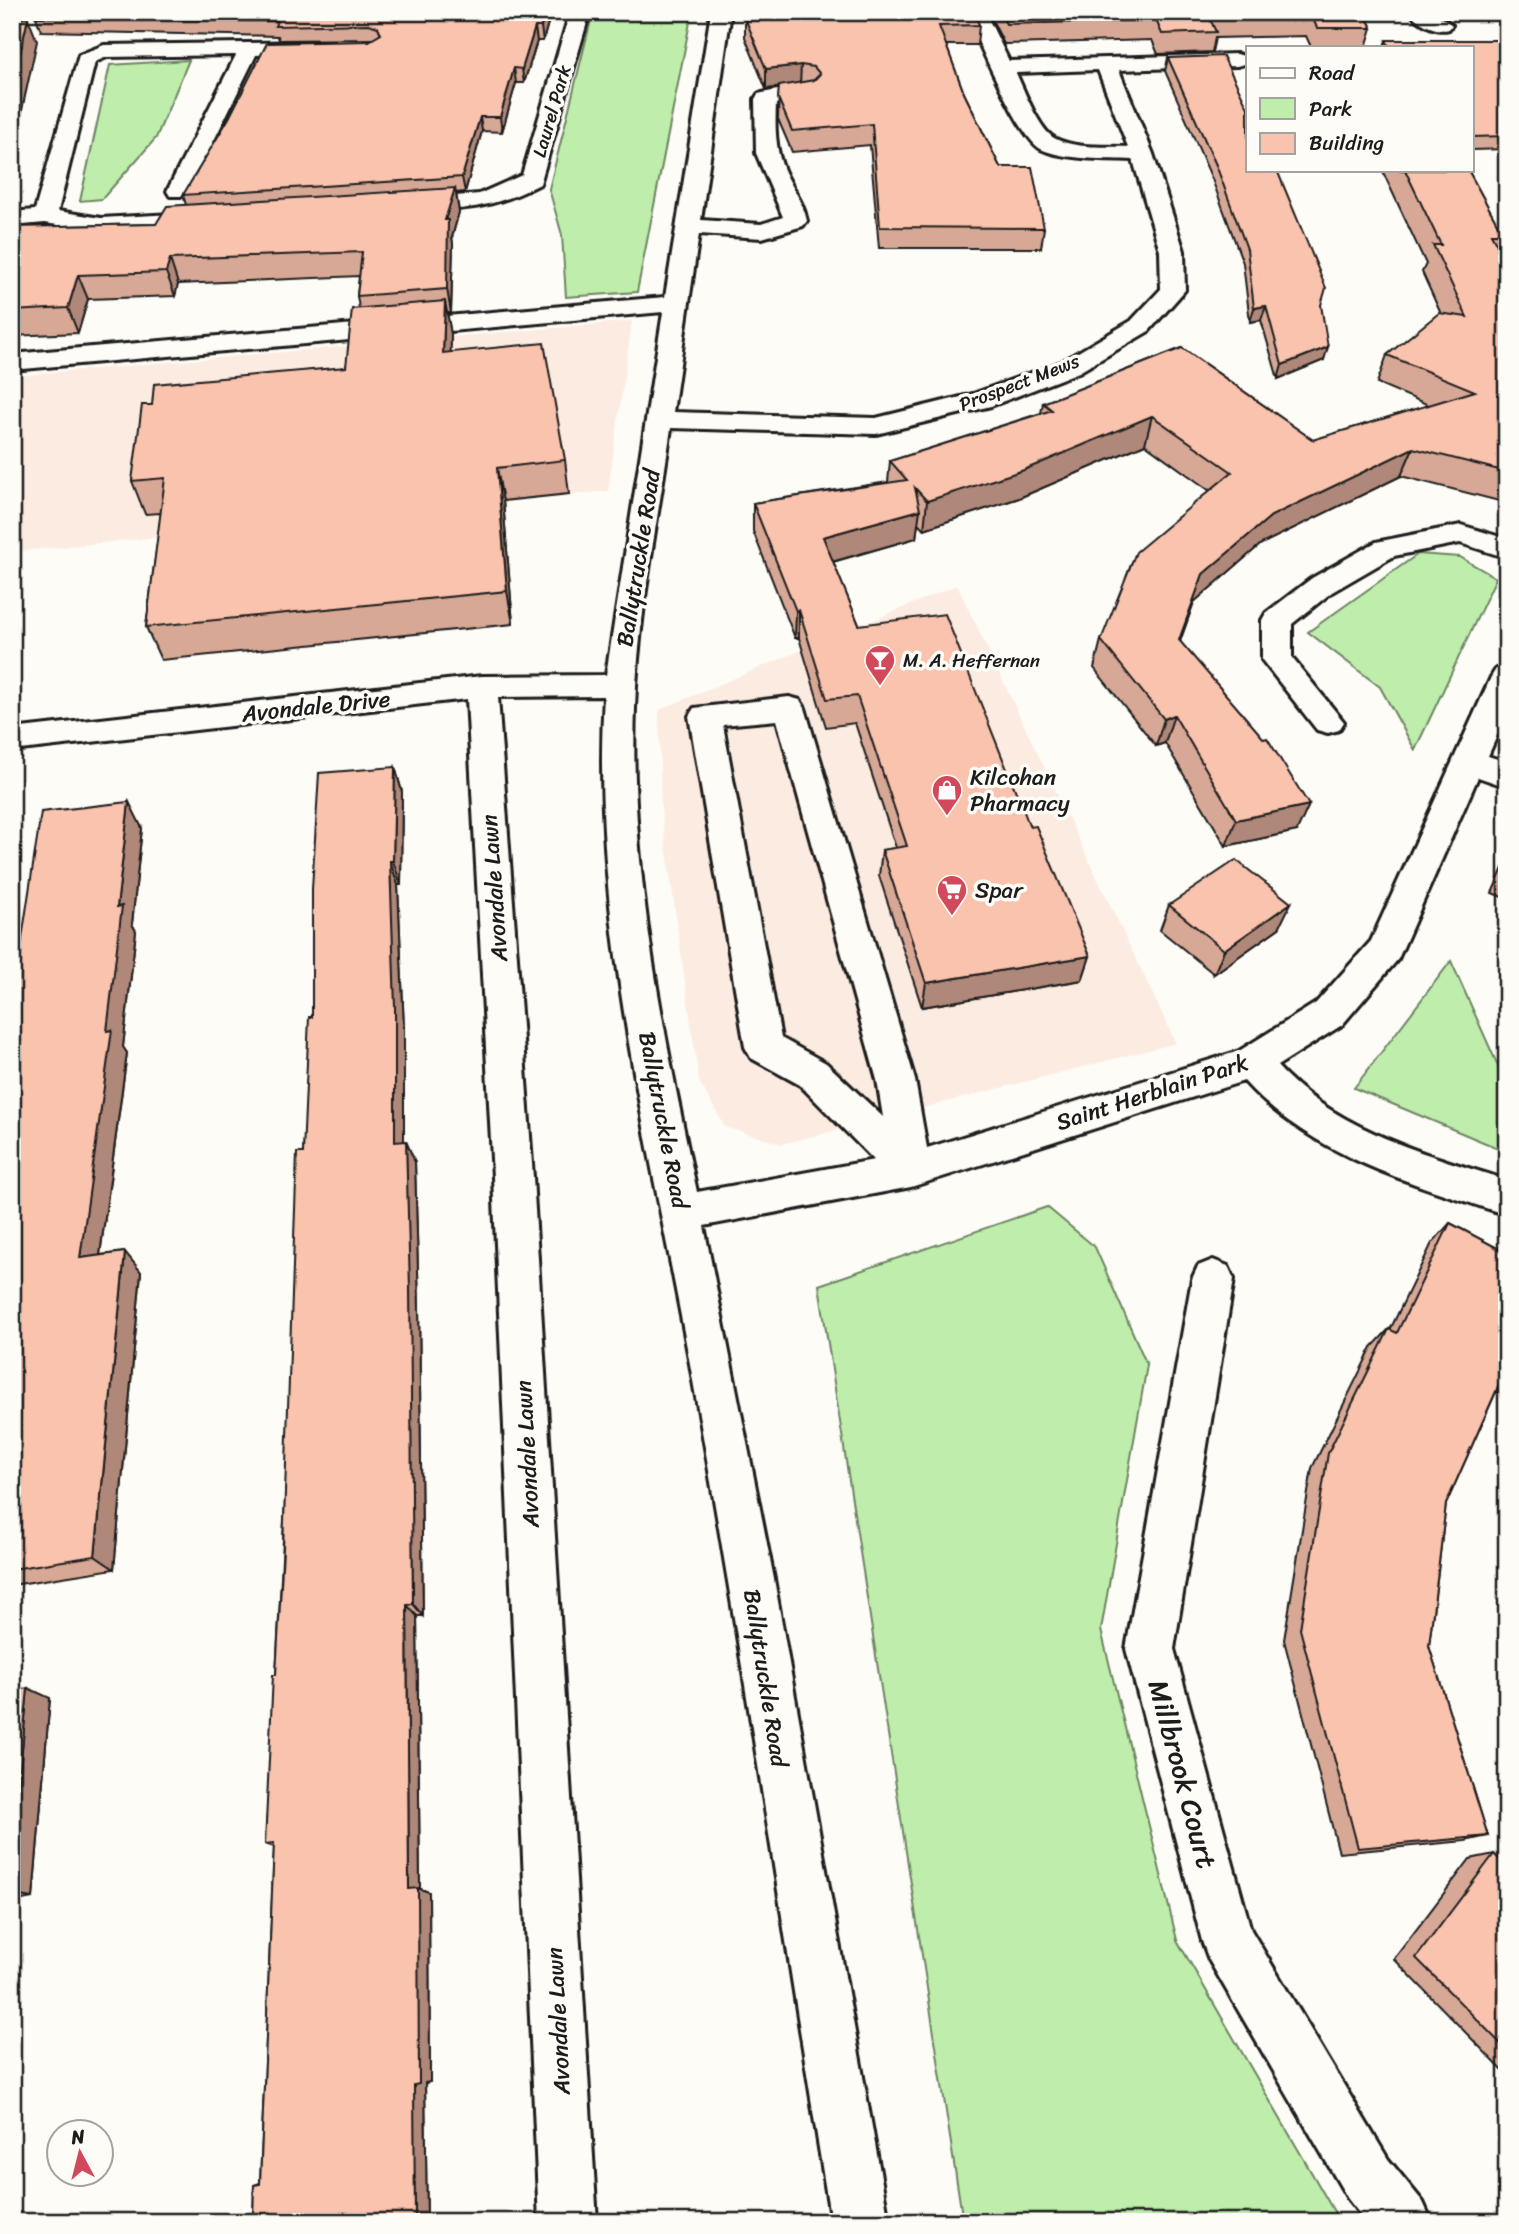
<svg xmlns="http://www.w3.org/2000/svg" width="1519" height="2234" font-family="Sriracha,sans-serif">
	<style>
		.built { fill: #fcebe1 }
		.green { fill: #bfedac; stroke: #6e8464; stroke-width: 2 }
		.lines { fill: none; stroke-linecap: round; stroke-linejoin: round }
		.minor-casing { stroke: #1c1c1c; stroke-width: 6 }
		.minor { fill: #fdfcf7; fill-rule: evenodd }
		.wall { fill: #d7a896; stroke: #1c1c1c; stroke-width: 2 }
		.shaded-wall { fill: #af887a; stroke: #1c1c1c; stroke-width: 2 }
		.building { fill: #fac3ae; stroke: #1c1c1c; stroke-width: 2 }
		.labels { text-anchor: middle; stroke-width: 7; stroke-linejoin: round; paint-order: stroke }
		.far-street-label { font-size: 19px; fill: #1c1c1c; stroke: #fdfcf7 }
		.far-poi-label { font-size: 19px; fill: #1c1c1c; stroke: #fdfcf7; text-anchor: start }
		.street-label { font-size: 23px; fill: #1c1c1c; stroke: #fdfcf7 }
		.poi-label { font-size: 23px; fill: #1c1c1c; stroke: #fdfcf7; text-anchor: start }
		.near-street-label { font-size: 28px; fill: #1c1c1c; stroke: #fdfcf7 }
	</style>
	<rect width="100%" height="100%" fill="#fdfcf7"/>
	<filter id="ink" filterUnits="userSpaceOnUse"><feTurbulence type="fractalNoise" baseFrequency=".0143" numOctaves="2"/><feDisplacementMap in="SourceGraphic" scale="14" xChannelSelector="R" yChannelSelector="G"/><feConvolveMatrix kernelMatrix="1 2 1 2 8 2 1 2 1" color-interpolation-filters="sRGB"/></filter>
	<g filter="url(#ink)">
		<g class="built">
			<path d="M632,321L608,491L12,552V376Z"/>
			<path d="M957,585L1176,1043L782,1144L725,1127L699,1081L661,809L659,710Z"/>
		</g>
		<g class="green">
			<path d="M593,12H692L637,292L566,297L562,235L549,189Z"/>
			<path d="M189,60L156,138L102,199L80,201L110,65Z"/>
			<path d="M1418,554L1460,557L1496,578L1415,750L1380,687L1308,632Z"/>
			<path d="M1451,961L1507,1086V1152L1354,1088Z"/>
			<path d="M1047,1207L1095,1247L1147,1365L1101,1630L1177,1940L1340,2222H963L819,1285Z"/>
		</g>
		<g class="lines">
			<g class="minor-casing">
				<g id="minor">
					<path d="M570,12H590L540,184C488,211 460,209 404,213L396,211L392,206L396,201L479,194L522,175Z"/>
					<path d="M711,12H731L701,220L761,224L783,217L756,153L755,99L758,94C775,90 797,85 813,90L817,94L813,98L776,104C775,126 775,149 784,170C792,188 803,201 807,221L803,226L762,238L699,234L673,412L876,418L973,394L1061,362L1131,321L1161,289L1160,251L1133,160C1109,159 1063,160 1041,149C1018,137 978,39 965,12H985L1009,61L1237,54L1244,56L1247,60L1244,64L1237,66L1119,70L1153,154L1184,251L1185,290L1149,331L1079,372L991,406L876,434L671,428C658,521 638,614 635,708C629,870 664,1034 697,1192L874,1160L800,1085L751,1058L745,1047L689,716L694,708L789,697L800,700L805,708L915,1080L927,1148L1239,1051L1316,1003L1371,941L1491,677L1496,669L1507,666V713L1488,756L1507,762V787L1478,777L1398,959L1342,1025L1277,1066C1335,1130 1428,1155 1507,1180V1215C1414,1184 1311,1156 1244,1081L911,1187L704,1226L774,1579L889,2222H831C784,1936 742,1649 690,1364C651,1150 590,915 604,696L498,697L533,1177L597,2222H539L493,1177L467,699L12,751V729L482,676L606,675L663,312L12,370V354L665,297ZM1098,70L1128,147C1106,146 1076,149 1056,139C1039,131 1024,90 1016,73ZM777,720L877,1080L883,1117L826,1063L781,1038L723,725Z"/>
					<path d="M1409,12H1434L1452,25L1449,29C1435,33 1418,22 1409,12Z"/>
					<path d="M316,42L323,44L326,48L323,52L256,55L189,191L186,196H170L167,191L236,55L107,57L95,62L58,211L101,218L208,212L216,214L220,219L216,224L101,232L45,223L12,226V212L35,210L79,55L104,45Z"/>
					<path d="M1461,525L1507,539V558L1460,543L1394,556L1332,592L1292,624V658L1344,722L1339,730L1328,733L1317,730L1262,660V620L1266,613L1312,578L1376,542Z"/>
					<path d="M1213,1260L1228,1266L1234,1279L1174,1649L1251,1930L1388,2159L1423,2202L1432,2222H1366L1348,2199L1209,1960L1202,1941L1126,1649L1192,1279L1198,1266Z"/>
				</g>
			</g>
			<use href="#minor" class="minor"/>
		</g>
		<g class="wall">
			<path d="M40,12H551L543,41H537L524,83H516L502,132L482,131L465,192L456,193L459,212L452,237L453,244L451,313H447L451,334L450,352L565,460L569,494L503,501L513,624L161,660L146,627L161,513L145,514L132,481L152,405L346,367L359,308L357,296L359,276L178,284L175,296L88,299L78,333L12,336V227L156,224L186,205L183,195L373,39L279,40L278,36L41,31L36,17Z"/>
			<path d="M797,12H974L979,25L977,45H946L964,93L1000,167L1044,228L1041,248H879L870,145L792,152L778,119L779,88L766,89L745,37V18L798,17Z"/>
			<path d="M988,12H1364L1372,28L1366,47H1311L1306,36L1215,38L1212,52L1158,54L1152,40L1004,44Z"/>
			<path d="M1386,40H1507V149L1472,150V47H1384Z"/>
			<path d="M1168,58L1321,305L1324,360L1278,379L1261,320L1250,322L1243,263L1212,179L1165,71Z"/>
			<path d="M1382,170H1468L1503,234L1498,247L1507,263V503L1401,476L1261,544L1194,602L1180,641L1297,831L1226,846L1165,743L1156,746L1094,668L1101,640L1210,491L1145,444L1019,498L924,529L918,523L916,538L833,562L859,625L1030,827L1090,956L1082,980L922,1007L879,876L882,850L896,848L855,723L826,727L799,638H795L753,531V503L888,482L890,461L1041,413L1043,403L1182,348L1313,440L1429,405L1377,383L1387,355L1441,314L1422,272L1426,264Z"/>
			<path d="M395,767L402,792L401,885H398L404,1030V1141L415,1162L419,1308L423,1616H417L420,1889L429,1892L430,2082L425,2083L427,2222H253L254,2185L260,2183L274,1847L265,1844L276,1675L303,1153L312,1017Z"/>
			<path d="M142,828L132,924L136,931L123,1047L127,1053L100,1255L125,1252L141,1272L114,1569L12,1585V1005Z"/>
			<path d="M1507,859V899L1492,893Z"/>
			<path d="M1169,905L1279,928L1214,974L1160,930Z"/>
			<path d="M1450,1223L1507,1253V1384L1495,1394L1446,1504L1429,1646L1488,1836L1465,1841L1339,1853L1284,1640L1312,1468L1372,1347L1389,1329L1390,1330L1432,1243Z"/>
			<path d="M12,1691L50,1698L33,1898L12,1902Z"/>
			<path d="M1494,1854L1507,1867V2075L1394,1959L1470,1859Z"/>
		</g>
		<g class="shaded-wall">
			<path d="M545,12H551L543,41L541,27Z"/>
			<path d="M28,18L37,41L12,156V89Z"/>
			<path d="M535,27L537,41L524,83L522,69Z"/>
			<path d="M801,65L800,85L766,89V69Z"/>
			<path d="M514,68L516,83L502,132L500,117Z"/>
			<path d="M480,117L482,131L465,192L462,177Z"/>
			<path d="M455,188L459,212L452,237L453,244L451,313L447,289L445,220Z"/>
			<path d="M170,259L178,284L175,296L166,272Z"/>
			<path d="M78,275L88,299L78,333L68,308Z"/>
			<path d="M445,301L451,334L450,386L443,353Z"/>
			<path d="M1266,306L1261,320L1250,322L1254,308Z"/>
			<path d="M1328,347L1324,360L1278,379L1282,365Z"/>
			<path d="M1152,416L1145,444L1019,498L924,529L927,501Z"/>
			<path d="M1413,448L1401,476L1261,544L1194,602L1171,667L1179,640L1203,574L1271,516Z"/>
			<path d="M497,468L503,501L513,624L507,591Z"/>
			<path d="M920,510L916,538L821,565L823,537Z"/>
			<path d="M799,610V638H795L796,611Z"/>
			<path d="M1174,715L1165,743L1156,746L1164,719Z"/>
			<path d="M395,767L402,792L401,885L393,861Z"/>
			<path d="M129,802L142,828L132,924L136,931L123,1047L127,1053L97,1277L80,1258L107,1031L117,907Z"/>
			<path d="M1309,805L1297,831L1226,846L1236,820Z"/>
			<path d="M390,861L398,885L404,1030V1163L395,1142Z"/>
			<path d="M1291,903L1279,928L1214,974L1224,950Z"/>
			<path d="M1090,956L1082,980L922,1007L926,983Z"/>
			<path d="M406,1141L415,1162L419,1308L423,1616L413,1604Z"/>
			<path d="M125,1252L141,1272L114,1569L95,1556Z"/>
			<path d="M407,1605L417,1616L420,1889L429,1892L430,2082L425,2083L427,2222H415L409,1889Z"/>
			<path d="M28,1688L50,1698L33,1898L12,1895V1851Z"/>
		</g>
		<g class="building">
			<path d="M40,12H545L541,27H535L522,69L514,68L500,117H480L462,177L183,195L229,118L267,43L369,41L381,34L378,27L369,24L275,26L277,21L36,17Z"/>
			<path d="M800,12H974L979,25L939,26L964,93L1000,167H1032L1044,228L880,227L872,124L792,131L778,98L779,86L814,80L820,74L814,67L801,65L766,69L745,18L800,17Z"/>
			<path d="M1000,12H1364L1372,28H1317L1312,16L1210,19L1216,32L1162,34L1156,20L1006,24Z"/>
			<path d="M28,18L12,89V19Z"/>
			<path d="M1386,40H1507V136L1472,137V47H1389Z"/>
			<path d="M1223,56L1248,108V170H1277L1326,288L1321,305L1328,347L1282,365L1266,306L1254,308L1247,249L1216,165L1168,58Z"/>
			<path d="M1405,170H1468L1503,234H1491L1507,263V472L1413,448L1271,516L1203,574L1179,640L1264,739L1267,738L1309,805L1236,820L1174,715L1164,719L1101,640L1136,552L1232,472L1152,416L1024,470L927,501L915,488L920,510L823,537L859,625L945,614L1030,827L1036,826L1090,956L926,983L882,850L907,846L857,696L827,699L799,610L796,611L753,503L907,480L890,461L1052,410L1043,403L1182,348L1313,440L1475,391L1387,355L1439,313L1467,317L1433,245H1441Z"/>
			<path d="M455,188L445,220H448L447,289L357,296L362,252L170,259L166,272L78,275L68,308L12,311V227L156,224L167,206Z"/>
			<path d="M445,301L443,353L544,343L565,460L497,468L507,591L146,627L165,478L132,481L142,405H152L154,384L346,367L352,309Z"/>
			<path d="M395,767L393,861H390L395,1007V1142L406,1141L410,1289L413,1604L407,1605L409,1889L418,1888L419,2084L414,2085L415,2222H253L254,2185L260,2184L274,1843L265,1844L273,1675H276L283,1549L297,1153H303L309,1017H312V889L319,773Z"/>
			<path d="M129,802L117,907L122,906L107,1031L112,1030L80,1258L125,1252L95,1556L12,1569V1005L41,812Z"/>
			<path d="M1236,860L1291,903L1224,950L1169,905Z"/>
			<path d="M1450,1223L1507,1253V1383L1501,1380L1446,1504L1429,1646L1488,1836L1358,1848L1300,1629L1328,1453L1389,1329L1397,1333Z"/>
			<path d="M28,1688L12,1851V1691Z"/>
			<path d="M1494,1854L1507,1867V2050L1416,1958Z"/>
		</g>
	</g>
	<defs>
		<g id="bar-pin" transform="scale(1.575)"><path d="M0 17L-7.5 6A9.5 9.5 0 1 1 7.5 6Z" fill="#d1495b" stroke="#fdfcf7"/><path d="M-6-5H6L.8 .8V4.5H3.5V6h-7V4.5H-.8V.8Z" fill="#fff"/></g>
		<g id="shop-pin" transform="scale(1.575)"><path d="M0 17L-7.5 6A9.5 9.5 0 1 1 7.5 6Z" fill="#d1495b" stroke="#fdfcf7"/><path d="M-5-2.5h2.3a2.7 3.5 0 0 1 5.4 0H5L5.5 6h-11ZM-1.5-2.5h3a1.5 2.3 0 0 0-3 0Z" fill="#fff"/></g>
		<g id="supermarket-pin" transform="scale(1.575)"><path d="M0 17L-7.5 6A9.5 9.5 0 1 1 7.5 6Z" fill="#d1495b" stroke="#fdfcf7"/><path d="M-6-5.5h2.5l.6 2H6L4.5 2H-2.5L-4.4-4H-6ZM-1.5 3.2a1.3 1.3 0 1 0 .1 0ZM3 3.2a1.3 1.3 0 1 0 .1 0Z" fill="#fff"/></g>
	</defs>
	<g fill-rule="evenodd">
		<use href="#bar-pin" x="880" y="660"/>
		<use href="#shop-pin" x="947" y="790"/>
		<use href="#supermarket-pin" x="952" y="890"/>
	</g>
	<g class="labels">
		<g class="far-street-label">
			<text transform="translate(551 111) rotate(-74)" y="7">Laurel Park</text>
			<text transform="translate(1019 382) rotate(-21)" y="7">Prospect Mews</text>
		</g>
		<g class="far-poi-label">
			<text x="903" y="667">M. A. Heffernan</text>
		</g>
		<g class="street-label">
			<text transform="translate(638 558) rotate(-81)" y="8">Ballytruckle Road</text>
			<text transform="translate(316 706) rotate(-6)" y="8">Avondale Drive</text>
			<text transform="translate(494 888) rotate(-94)" y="8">Avondale Lawn</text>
			<text transform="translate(1152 1092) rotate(-18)" y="8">Saint Herblain Park</text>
			<text transform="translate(664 1120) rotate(79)" y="8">Ballytruckle Road</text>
			<text transform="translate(527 1454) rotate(-93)" y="8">Avondale Lawn</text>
			<text transform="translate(766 1678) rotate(81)" y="8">Ballytruckle Road</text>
			<text transform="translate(558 2021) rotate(-93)" y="8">Avondale Lawn</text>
		</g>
		<g class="poi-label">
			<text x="970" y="785">Kilcohan<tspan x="970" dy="26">Pharmacy</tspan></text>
			<text x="975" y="898">Spar</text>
		</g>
		<g class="near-street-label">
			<text transform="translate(1183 1774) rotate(75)" y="10">Millbrook Court</text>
		</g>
	</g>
	<rect width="1519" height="2234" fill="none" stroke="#fdfcf7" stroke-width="42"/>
	<rect x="21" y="21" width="1477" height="2192" fill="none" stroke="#1c1c1c" stroke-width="2.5" filter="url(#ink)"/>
	<rect x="1246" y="46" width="228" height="126" fill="#fdfcf7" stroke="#a3a29f" stroke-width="2"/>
	<rect x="1260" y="68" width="35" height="10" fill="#fdfcf7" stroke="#a3a29f" stroke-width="2"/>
	<text x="1309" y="80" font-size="21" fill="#1c1c1c">Road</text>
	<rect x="1260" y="98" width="35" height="21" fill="#bfedac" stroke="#a3a29f" stroke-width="2"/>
	<text x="1309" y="116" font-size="21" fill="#1c1c1c">Park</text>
	<rect x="1260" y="133" width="35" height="21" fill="#fac3ae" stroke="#a3a29f" stroke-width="2"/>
	<text x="1309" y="150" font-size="21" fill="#1c1c1c">Building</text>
	<g transform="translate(80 2153) rotate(353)"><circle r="33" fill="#fdfcf7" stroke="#a3a29f" stroke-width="2"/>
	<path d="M0-5L12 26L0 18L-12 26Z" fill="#d1495b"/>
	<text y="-10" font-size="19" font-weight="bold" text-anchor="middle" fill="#1c1c1c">N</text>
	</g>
</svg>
